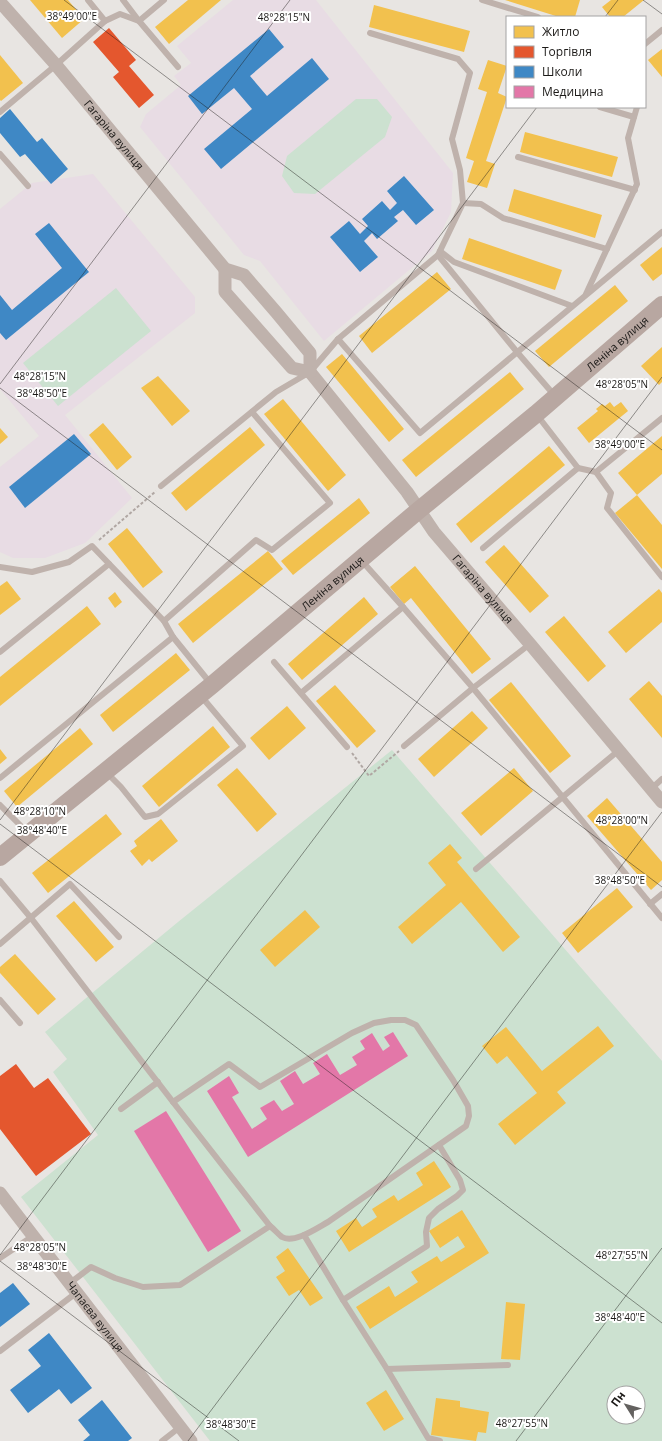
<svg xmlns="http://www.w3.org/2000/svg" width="662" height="1441" font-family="'Open Sans',sans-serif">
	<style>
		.education { fill: #e8dce4 }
		.green { fill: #cce1d0; fill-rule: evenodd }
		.homes { fill: #f2c14e }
		.shops { fill: #e4572e }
		.schools { fill: #3f88c5 }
		.health { fill: #e377a8 }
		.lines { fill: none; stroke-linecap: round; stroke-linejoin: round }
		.path { stroke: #b0a7a3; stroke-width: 2; stroke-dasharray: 3 2; stroke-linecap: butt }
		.lane { stroke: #bfb2ac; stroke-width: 6 }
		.street { stroke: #bfb2ac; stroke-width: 13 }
		.secondary { stroke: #b8a7a1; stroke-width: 18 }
		.ticks { fill: none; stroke: #1c1a18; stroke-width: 1; stroke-opacity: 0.45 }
		.labels { text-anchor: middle; stroke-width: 4; stroke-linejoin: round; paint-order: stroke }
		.street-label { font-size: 11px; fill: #1c1a18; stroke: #fff }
		.ticks-label { font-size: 10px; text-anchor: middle; fill: #1c1a18; stroke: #fff; stroke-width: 4; stroke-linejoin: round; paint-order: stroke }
	</style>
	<rect width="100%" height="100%" fill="#e8e5e2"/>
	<g class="education">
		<path d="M233,0H316L453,173L451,212L432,251L324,341L260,261L244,255L140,127L146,114L181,85L174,76L191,63L177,46Z"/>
		<path d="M93,174L195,297V313L65,415L132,498L85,543L45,558H13L0,552V467L39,436L0,389V209L32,183Z"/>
	</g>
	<g class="green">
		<path d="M356,99H377L392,117L385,137L315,194L294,193L282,176L287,156Z"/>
		<path d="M116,288L151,331L58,406L23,363Z"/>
		<path d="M392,750L662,1061V1441H210L21,1197L98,1135L53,1072L67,1059L45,1032L178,922ZM614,1393H638V1417H614Z"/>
	</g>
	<g class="homes">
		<path d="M30,0H68L84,19L62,38Z"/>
		<path d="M188,0H221L169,44L155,27Z"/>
		<path d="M505,0H580L575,17H559Z"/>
		<path d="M611,0H644L623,17H610L602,7Z"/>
		<path d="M374,5L470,31L464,52L369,27Z"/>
		<path d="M662,49V77L648,60Z"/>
		<path d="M0,55L23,83L1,101L0,100Z"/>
		<path d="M488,60L507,66L498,93L507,97L486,161L495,164L487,188L467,182L474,161L466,158L487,92L478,89Z"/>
		<path d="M525,132L618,157L612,177L520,152Z"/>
		<path d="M514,189L602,215L595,238L508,211Z"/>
		<path d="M469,238L562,270L555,290L462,259Z"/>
		<path d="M662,247V274L653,281L640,265Z"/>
		<path d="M437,272L451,289L372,353L359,336Z"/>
		<path d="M615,285L628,301L549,367L535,351Z"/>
		<path d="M662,347V382L659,385L641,366Z"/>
		<path d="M342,354L404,429L389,442L326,367Z"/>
		<path d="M510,372L524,389L416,477L402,460Z"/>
		<path d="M158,376L190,411L172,426L141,388Z"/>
		<path d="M283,399L346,475L328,491L264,414Z"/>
		<path d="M610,402L614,407L621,402L628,411L589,443L577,428L598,411L596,409L602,404L605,406Z"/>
		<path d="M103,423L132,457L117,470L89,435Z"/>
		<path d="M250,427L265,445L186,511L171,493Z"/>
		<path d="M0,428L8,437L0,444Z"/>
		<path d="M662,436V474L637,495L618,473Z"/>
		<path d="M549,446L565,465L471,543L456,524Z"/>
		<path d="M637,495L662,525V569L615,513Z"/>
		<path d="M359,498L370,513L293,575L281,561Z"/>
		<path d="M127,528L163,572L143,588L108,544Z"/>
		<path d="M504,545L549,596L530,613L485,562Z"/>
		<path d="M268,551L283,569L193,643L178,624Z"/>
		<path d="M415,566L491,659L472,674L411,598L404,604L390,587Z"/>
		<path d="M7,581L21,599L0,615V586Z"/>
		<path d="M659,589L662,593V622L626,653L608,632Z"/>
		<path d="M115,592L122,602L115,608L108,598Z"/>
		<path d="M364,597L378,614L302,680L288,664Z"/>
		<path d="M87,606L101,624L0,706V677Z"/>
		<path d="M564,616L606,666L588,682L545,632Z"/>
		<path d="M176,653L190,670L113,732L100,715Z"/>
		<path d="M649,681L662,696V738L629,699Z"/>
		<path d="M511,682L571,756L550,773L489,700Z"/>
		<path d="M335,685L376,731L357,748L316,701Z"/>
		<path d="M287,706L306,728L269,760L250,738Z"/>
		<path d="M472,711L488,728L434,777L418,759Z"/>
		<path d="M213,726L230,747L159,807L142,786Z"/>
		<path d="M80,728L93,744L17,807L4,791Z"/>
		<path d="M0,749L7,758L0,764Z"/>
		<path d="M237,768L277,814L257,832L217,785Z"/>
		<path d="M514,768L533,791L481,836L461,813Z"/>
		<path d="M607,798L662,862V880L651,890L587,816Z"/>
		<path d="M106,814L122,834L48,893L32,873Z"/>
		<path d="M161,819L178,841L152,862L149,859L142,866L130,851L137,846L134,841Z"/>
		<path d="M450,844L462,858L457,862L520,937L503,952L461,902L412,944L398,927L446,885L428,863Z"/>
		<path d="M617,888L633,907L578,953L562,933Z"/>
		<path d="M74,901L114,947L96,962L56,916Z"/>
		<path d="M305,910L320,927L275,967L260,950Z"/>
		<path d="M15,954L56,999L38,1015L0,973V967Z"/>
		<path d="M598,1026L614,1046L557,1092L566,1103L515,1145L498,1124L537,1093L507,1056L497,1064L482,1046L506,1027L542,1071Z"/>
		<path d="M434,1161L451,1187L349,1252L336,1231L356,1218L362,1227L377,1217L372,1209L394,1195L398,1201L423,1185L416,1173Z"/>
		<path d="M462,1210L489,1253L370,1329L356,1307L389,1286L395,1297L418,1282L411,1272L437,1256L441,1262L465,1247L458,1236L440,1248L429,1231Z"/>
		<path d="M288,1248L323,1298L310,1306L299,1290L289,1296L276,1277L285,1271L276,1257Z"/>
		<path d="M506,1302L525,1304L520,1360L501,1359Z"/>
		<path d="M386,1390L404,1419L384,1431L366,1403Z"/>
		<path d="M436,1398L460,1401V1407L489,1412L486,1433L478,1432L476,1441L431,1435Z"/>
	</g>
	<g class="shops">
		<path d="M109,28L136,60L129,66L154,95L139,108L113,77L119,72L93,42Z"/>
		<path d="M16,1064L34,1088L48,1078L91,1134L36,1176L0,1129V1076Z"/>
	</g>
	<g class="schools">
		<path d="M269,29L284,47L250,76L267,96L312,58L329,79L221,169L204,149L252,109L234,88L202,114L188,96Z"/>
		<path d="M10,109L37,142L42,138L68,169L51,184L25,154L20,157L0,133V118Z"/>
		<path d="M404,176L434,210L416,225L403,210L394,217L398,221L377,239L372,233L364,241L378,257L360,272L330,237L349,221L360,234L368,226L362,219L382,201L390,210L397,203L387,191Z"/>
		<path d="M49,223L89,272L6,340L0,333V295L12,310L62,268L35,234Z"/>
		<path d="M74,434L91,454L25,508L9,487Z"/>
		<path d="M13,1283L30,1304L0,1327V1293Z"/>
		<path d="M49,1333L92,1388L71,1404L59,1389L28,1413L10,1390L41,1366L28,1350Z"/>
		<path d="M102,1400L132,1438L128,1441H83L90,1435L78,1420Z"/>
	</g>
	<g class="health">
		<path d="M393,1032L408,1056L248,1157L207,1091L229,1076L239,1093L232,1097L252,1129L267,1119L260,1108L274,1100L282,1111L294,1104L280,1081L295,1071L303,1084L320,1074L313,1063L327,1054L340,1075L357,1065L352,1057L365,1049L360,1041L372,1033L383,1051L390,1046L384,1037Z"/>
		<path d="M166,1111L241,1231L208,1252L134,1131Z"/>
	</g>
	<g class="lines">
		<g class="path">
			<path d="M99,540L156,491"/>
			<path d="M352,753L369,776L399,751"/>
		</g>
		<g class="lane">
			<path d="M123,0L139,21L178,67"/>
			<path d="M482,0L538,17"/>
			<path d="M105,21L120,14L139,21L164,0"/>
			<path d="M645,44L662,30"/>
			<path d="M600,107L634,117"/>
			<path d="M0,112L56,65L105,21L88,0"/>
			<path d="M0,154L28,186"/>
			<path d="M518,157L635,190"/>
			<path d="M463,203L481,204L503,218L607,249"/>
			<path d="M440,251L454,262L572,306"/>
			<path d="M438,255L517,352L555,396"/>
			<path d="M586,294L637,184L628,138L637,107"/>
			<path d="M338,339L420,433L662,232"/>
			<path d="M578,468L596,472L662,418"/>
			<path d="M596,472L611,493L607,508L662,577"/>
			<path d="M161,486L276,392L310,372L338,339L438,255L463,203L460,170L452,139L470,73L458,59L370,33"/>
			<path d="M483,548L578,468L537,415"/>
			<path d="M0,567L32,572L69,562L92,546L164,621L173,637L211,684"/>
			<path d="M403,607L473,688L662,918"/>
			<path d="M164,621L256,540L272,550L330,503L252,412"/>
			<path d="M0,652L109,564"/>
			<path d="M274,662L347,747"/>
			<path d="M301,693L403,607L361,560"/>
			<path d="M404,746L473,688L530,644"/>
			<path d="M106,772L121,787L145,817L158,814L243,746L201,696"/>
			<path d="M0,778L173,637"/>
			<path d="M651,789L662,779"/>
			<path d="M0,805L28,833"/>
			<path d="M476,869L618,751"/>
			<path d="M0,881L31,918L173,1102L270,1226L180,1285L143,1287L115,1278L91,1267L70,1283"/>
			<path d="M650,904L662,894"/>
			<path d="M0,944L70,884L119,937"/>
			<path d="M0,1000L20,1023"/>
			<path d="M173,1102L229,1064L260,1087L352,1033L374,1023L391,1020H405L416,1025L453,1080L468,1106L469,1116L466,1126L328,1222C317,1228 294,1244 282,1237C278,1234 274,1229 270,1226"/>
			<path d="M121,1109L158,1082"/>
			<path d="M304,1235L343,1300L427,1246L426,1232L429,1218L438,1209L457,1196L463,1190L460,1180L439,1145"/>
			<path d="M0,1258L33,1236"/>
			<path d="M343,1300L387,1369L508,1365"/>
			<path d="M0,1351L76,1293"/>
			<path d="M387,1369L428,1438L440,1441"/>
			<path d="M162,1441L180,1427"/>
		</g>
		<g class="street">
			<path id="s1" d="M0,2L56,65L225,269L244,275L276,312L310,353V372L407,492L434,532L530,644L662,802"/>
			<path d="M225,269V292L292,368L310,372"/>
			<path id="s2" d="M0,1193L191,1441"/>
		</g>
		<path class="secondary" id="s3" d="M0,857L212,685L419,510L536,414L662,305"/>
	</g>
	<path class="ticks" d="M64,0L662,450M643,0L662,14M605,17L618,0M0,384L290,0M0,388L662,887M0,820L537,107M0,824L662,1323M0,1255L662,377M0,1261L239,1441M188,1441L662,812M516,1441L662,1248"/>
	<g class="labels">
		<g class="street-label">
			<text dy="4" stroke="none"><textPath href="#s1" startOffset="175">Гагаріна вулиця</textPath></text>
			<text dy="4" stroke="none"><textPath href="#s3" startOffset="803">Леніна вулиця</textPath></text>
			<text dy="4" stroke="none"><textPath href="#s3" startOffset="431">Леніна вулиця</textPath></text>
			<text dy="4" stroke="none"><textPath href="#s1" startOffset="768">Гагаріна вулиця</textPath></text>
			<text dy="4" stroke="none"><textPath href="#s2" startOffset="156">Чапаєва вулиця</textPath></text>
		</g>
	</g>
	<g class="ticks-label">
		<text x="72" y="20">38°49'00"E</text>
		<text x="284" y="21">48°28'15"N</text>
		<text x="40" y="380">48°28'15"N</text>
		<text x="622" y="388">48°28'05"N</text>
		<text x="42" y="397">38°48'50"E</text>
		<text x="620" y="448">38°49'00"E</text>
		<text x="40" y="815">48°28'10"N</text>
		<text x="622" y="824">48°28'00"N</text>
		<text x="42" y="834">38°48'40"E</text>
		<text x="620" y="884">38°48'50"E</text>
		<text x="40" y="1251">48°28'05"N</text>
		<text x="622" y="1259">48°27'55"N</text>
		<text x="42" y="1270">38°48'30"E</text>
		<text x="620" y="1321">38°48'40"E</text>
		<text x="522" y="1427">48°27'55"N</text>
		<text x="231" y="1428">38°48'30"E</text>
	</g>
	<rect x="506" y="16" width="140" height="92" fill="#ffffff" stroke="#a4a3a3"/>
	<rect x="514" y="26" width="20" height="12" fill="#f2c14e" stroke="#a4a3a3"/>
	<text x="542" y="36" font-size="12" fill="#1c1a18">Житло</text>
	<rect x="514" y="46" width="20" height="12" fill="#e4572e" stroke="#a4a3a3"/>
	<text x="542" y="56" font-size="12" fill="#1c1a18">Торгівля</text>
	<rect x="514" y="66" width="20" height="12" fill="#3f88c5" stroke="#a4a3a3"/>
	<text x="542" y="76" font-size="12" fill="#1c1a18">Школи</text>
	<rect x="514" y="86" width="20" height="12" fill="#e377a8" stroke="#a4a3a3"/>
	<text x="542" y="96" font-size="12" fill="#1c1a18">Медицина</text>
	<g transform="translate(626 1405) rotate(307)"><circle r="19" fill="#ffffff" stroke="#a4a3a3"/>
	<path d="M0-3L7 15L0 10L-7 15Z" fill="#63615f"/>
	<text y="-6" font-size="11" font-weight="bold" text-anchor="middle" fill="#1c1a18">Пн</text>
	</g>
</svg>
